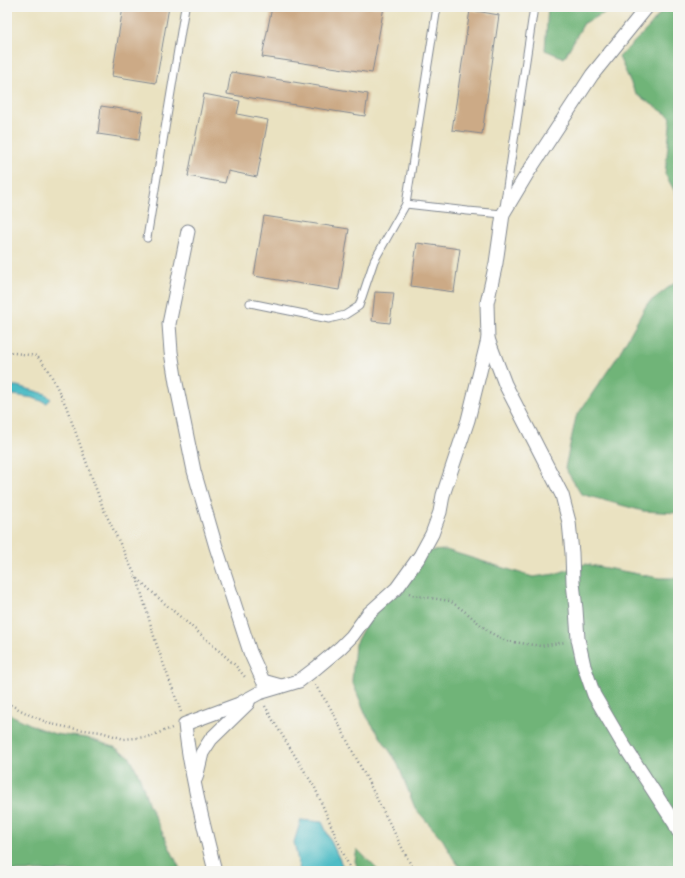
<svg xmlns="http://www.w3.org/2000/svg" width="685" height="878" font-family="'EB Garamond',serif">
	<style>
		.forest { fill: #70b478; stroke: #46726b }
		.water { fill: #4dbcc5; stroke: #347692 }
		.building { fill: #ccaa86 }
		.lines { fill: none; stroke-linecap: round; stroke-linejoin: round }
		.lane-casing { stroke: #828890; stroke-width: 9 }
		.street-casing { stroke: #828890; stroke-width: 15 }
		.path { stroke: #828890; stroke-width: 2.5; stroke-dasharray: 1 3; stroke-linecap: butt }
		.lane { stroke: #fff; stroke-width: 7 }
		.street { stroke: #fff; stroke-width: 13 }
	</style>
	<rect width="100%" height="100%" fill="#f6f6f2"/>
	<filter id="ink" filterUnits="userSpaceOnUse"><feTurbulence type="fractalNoise" baseFrequency=".025" numOctaves="2"/><feDisplacementMap in="SourceGraphic" scale="8" xChannelSelector="R" yChannelSelector="G"/><feConvolveMatrix kernelMatrix="1 2 1 2 8 2 1 2 1" color-interpolation-filters="sRGB"/></filter>
	<filter id="wash" filterUnits="userSpaceOnUse"><feTurbulence type="fractalNoise" baseFrequency=".012" numOctaves="4" result="noise"/><feDisplacementMap in="SourceGraphic" scale="16" xChannelSelector="R" yChannelSelector="G"/><feGaussianBlur stdDeviation="0.9" result="paint"/><feColorMatrix in="noise" values="0 0 0 0 0 0 0 0 0 0 0 0 0 0 0 0 0 1.4 0 .05"/><feComposite in="paint" operator="in"/></filter>
	<g filter="url(#wash)">
		<rect width="100%" height="100%" fill="#eae2c1"/>
		<g class="forest">
			<path d="M548,7H617L584,23L564,58L545,50Z"/>
			<path d="M665,7H678V197L665,174L671,117L636,94L619,57L650,26Z"/>
			<path d="M677,281H678V513L643,511L581,494L565,468L576,417L616,359L647,304Z"/>
			<path d="M446,550L533,577L555,574L585,564L659,578H678V871H463L453,858L443,840L415,808L397,762L367,717L352,681L355,644L368,619L429,551Z"/>
			<path d="M7,713L38,728L55,734L87,738L114,747L129,756L139,775L149,805L181,871H7Z"/>
			<path d="M357,849L379,871H359L355,861Z"/>
		</g>
		<g class="water">
			<path d="M7,386H17L46,394L51,399L47,403L33,398L7,394Z"/>
			<path d="M301,820L322,822L345,871H300L294,842Z"/>
		</g>
		<g id="blocks">
			<g class="building">
				<path d="M123,7H169L156,83L112,76Z"/>
				<path d="M272,7H384L372,73L262,57Z"/>
				<path d="M470,10L499,15L482,134L452,130Z"/>
				<path d="M231,72L368,94L365,116L227,94Z"/>
				<path d="M204,94L240,101L237,114L268,120L257,177L228,171L225,183L188,176Z"/>
				<path d="M101,106L143,112L139,140L98,134Z"/>
				<path d="M264,216L349,229L339,290L254,276Z"/>
				<path d="M417,243L460,249L454,292L411,286Z"/>
				<path d="M375,292L394,293L390,323L372,321Z"/>
			</g>
		</g>
	</g>
	<g filter="url(#ink)">
		<use href="#blocks" fill-opacity="0" stroke="#828890" stroke-width="1"/>
		<g class="lines">
			<g class="lane-casing">
				<g id="lane">
					<path d="M406,204L468,211L503,214L534,7"/>
					<path d="M147,238L185,7"/>
					<path d="M250,303L329,319L345,315L359,306L374,261L406,204L437,7"/>
				</g>
			</g>
			<g class="street-casing">
				<g id="street">
					<path d="M188,231L169,324L171,352L176,383L194,471L216,547L250,652L263,681L281,686"/>
					<path d="M488,339L505,384L562,495L569,522L572,553L573,583L576,609L578,639L584,666L594,695L621,741L675,824L678,831"/>
					<path d="M196,778L202,753L211,739L248,703"/>
					<path d="M215,871C203,823 190,773 185,724L239,704L259,693L299,681L316,668L340,648L352,636L368,614L397,588L420,556L432,534L440,512L443,495L468,420L488,339L487,303L496,263L503,214L527,174L592,75L647,7"/>
				</g>
			</g>
			<g class="path">
				<path d="M7,352L37,356L49,371L66,406L103,508L136,577L164,603L198,632L235,665L245,677"/>
				<path d="M137,578L156,643L181,712"/>
				<path d="M409,593L418,596L450,601L467,613L489,632L506,641L541,646L566,642"/>
				<path d="M315,685L330,707L414,871"/>
				<path d="M7,703L30,715L51,724L76,729L101,732L124,739L147,737L172,728"/>
				<path d="M265,706L274,722L315,788L351,871"/>
			</g>
			<use href="#lane" class="lane"/>
			<use href="#street" class="street"/>
		</g>
	</g>
	<rect width="685" height="878" fill="none" stroke="#f6f6f2" stroke-width="24"/>
</svg>
